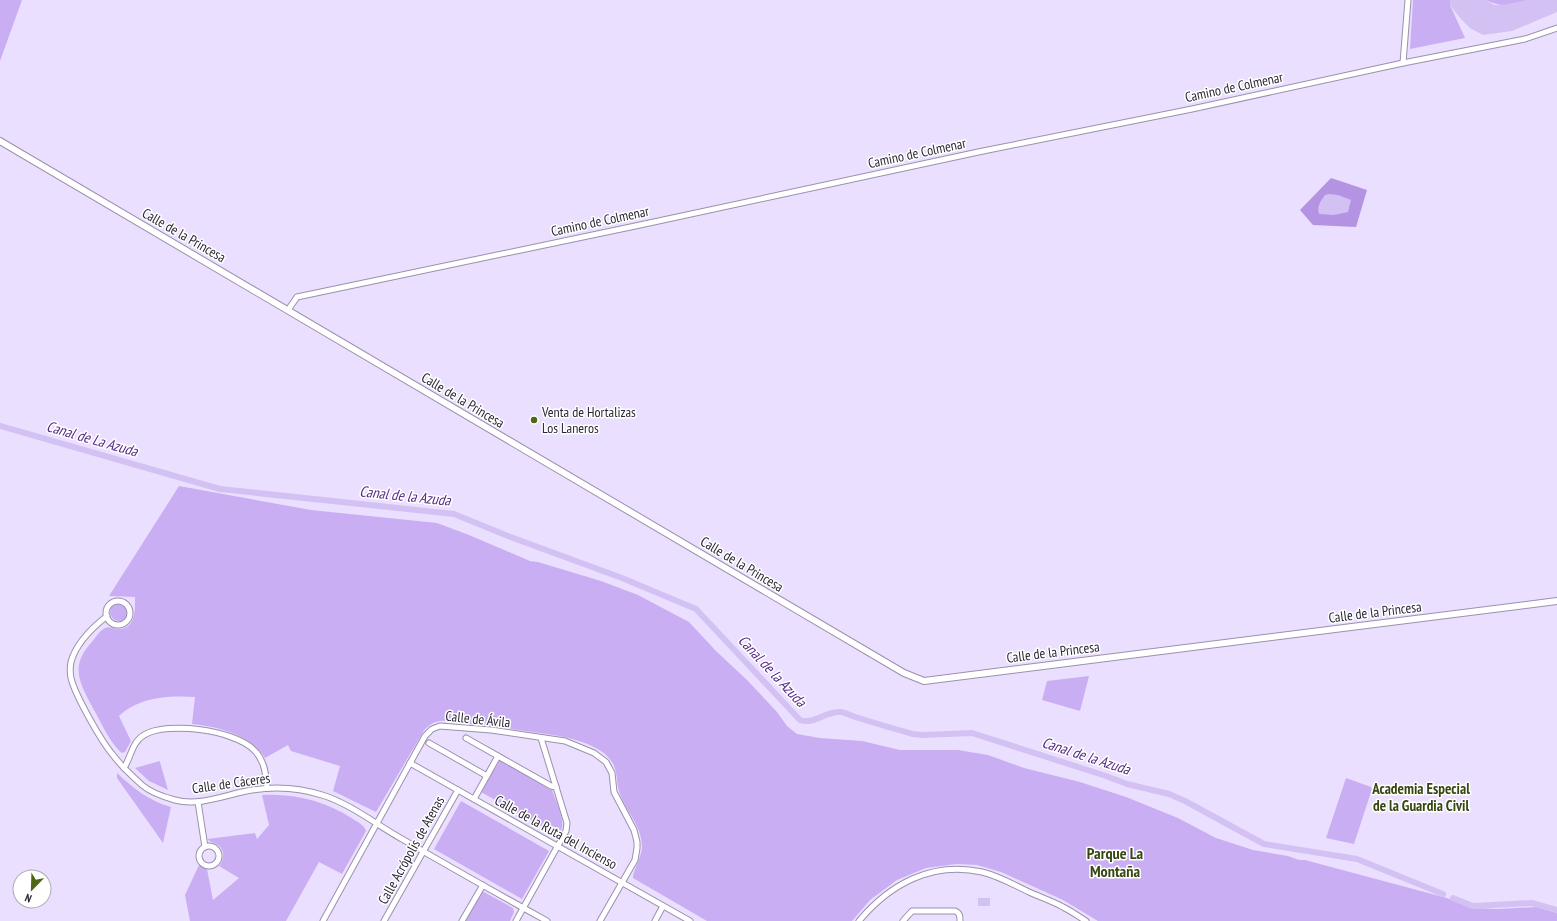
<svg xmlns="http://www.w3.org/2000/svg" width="1557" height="921" font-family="'PT Sans Narrow',sans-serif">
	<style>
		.green { fill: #caaef4 }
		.forest { fill: #b493e3 }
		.water { fill: #d4c1f3 }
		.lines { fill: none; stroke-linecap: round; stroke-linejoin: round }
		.canal { stroke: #d4c1f3; stroke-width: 6 }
		.minor-casing { stroke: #9b90ad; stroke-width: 7 }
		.tertiary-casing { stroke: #9b90ad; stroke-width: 8 }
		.minor { stroke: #fff; stroke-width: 5 }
		.tertiary { stroke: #fff; stroke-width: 6 }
		.poi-dot { fill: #4e6616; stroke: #fff; stroke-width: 1.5 }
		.labels { text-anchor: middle; stroke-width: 3; stroke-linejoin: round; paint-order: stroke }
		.street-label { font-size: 14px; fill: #2c2834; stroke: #fff }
		.poi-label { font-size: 14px; fill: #2c2834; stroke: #fff; text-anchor: start }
		.water-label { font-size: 15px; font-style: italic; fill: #572a86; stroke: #fff }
		.neighbourhood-label { font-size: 15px; font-weight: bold; fill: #364712; stroke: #fff }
		.quarter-label { font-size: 16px; font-weight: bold; fill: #364712; stroke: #fff }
	</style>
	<rect width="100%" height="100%" fill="#ebdfff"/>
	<g class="green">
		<path d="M0,0H22L0,61Z"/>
		<path d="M1413,0H1450V5L1465,38L1410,49Z"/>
		<path d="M1486,0H1528C1513,5 1501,8 1486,0Z"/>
		<path d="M179,486L311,510L437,523L469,535L530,561L538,562L601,581L638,595L689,622L716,651L748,681L777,712L787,726L797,734L820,738L862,741L900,750H958L988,755L1024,768L1080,782L1126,797L1178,818L1216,838L1253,850L1288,856L1299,860H1305L1447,898L1471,908L1497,909L1537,907L1557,913V921H1098L1063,900L1001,872L977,865L956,864L926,868L897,880L870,900L852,921H707L633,878C632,873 642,856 642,847C642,825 625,811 619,791C616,781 618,771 612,762C605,751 593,746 582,742C563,735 544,734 525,731C503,728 481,724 458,723C452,722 446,720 440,721C433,722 427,726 423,732L376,812L333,791L340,766L291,751L288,745L265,758C250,734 218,727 192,724L195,697C168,695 139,697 119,716L131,741L125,752L122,753C111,745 101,722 94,710C81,685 69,668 90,644C95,639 99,631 105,628C109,626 113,628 117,629C136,630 135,610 135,597L109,596Z"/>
		<circle cx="119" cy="612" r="9"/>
		<path d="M1089,676L1080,711L1042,700L1047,681Z"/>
		<path d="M500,760L552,790C556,802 568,823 559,834H555L481,792Z"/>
		<path d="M160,761V762L168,790L149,781L135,768Z"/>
		<path d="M117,773C133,788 149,801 171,807L163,843L117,778Z"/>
		<path d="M1346,778L1371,787L1372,789L1354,844L1326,838Z"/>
		<path d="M262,795C294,793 326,801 353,819C358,822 365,826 366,831L342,874L319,862L286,921H190L185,895L199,865L207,869L213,900L239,878L219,866C225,859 225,848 216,844C213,842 210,842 207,839L255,833L257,839L269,825Z"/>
		<path d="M461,801L549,851L522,899L434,849Z"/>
		<path d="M482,891L513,908L514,912L510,921H464Z"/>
	</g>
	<path class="forest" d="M1331,178L1367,190L1356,227L1313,225L1300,210Z"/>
	<g class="water">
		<path d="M1450,0H1486L1494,5H1503L1528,0H1557V12L1512,31L1483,35L1470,28L1460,18L1450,5Z"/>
		<path d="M1329,194L1338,195L1351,200L1348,212L1334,215L1319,214C1317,206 1320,202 1325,195Z"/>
		<rect x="978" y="898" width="12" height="8"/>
	</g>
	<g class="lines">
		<g class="canal">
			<path d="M0,426L220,489L454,514L508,536L622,578L696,609L800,720C816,725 824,711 841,712C847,713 853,717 859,718C877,724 895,729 913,734L922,735L972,733L1106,776L1127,784L1169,794L1185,801L1264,844L1357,859L1443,894"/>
			<path d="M1453,898L1473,906L1532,903L1557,910"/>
		</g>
		<g class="minor-casing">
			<g id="minor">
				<path d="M1403,63L1408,0"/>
				<path d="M288,310L297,297L640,225L983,151L1192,109L1403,63L1525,39L1557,28"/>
				<circle cx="118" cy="613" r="12"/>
				<path d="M107,616C93,627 76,643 71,662C70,667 70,673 71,678C75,695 101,741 113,755C121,766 132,776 142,785C151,793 164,797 175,800C197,806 220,797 242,792C268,786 297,787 322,795C349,803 377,825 402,839C450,867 498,894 547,921"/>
				<path d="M466,738L551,786L556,787"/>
				<path d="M429,743L487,776"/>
				<path d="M410,763L690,921"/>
				<path d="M124,768C131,757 132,742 144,735C168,721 233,730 253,749C264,759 266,773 267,788"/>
				<path d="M474,799L498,756"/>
				<path d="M198,802L205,847"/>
				<circle cx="209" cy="856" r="10"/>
				<path d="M323,921L425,736L432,729L440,726L491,730L565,741L594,753L606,762L612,773L614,792L634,830L637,842V848L635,860L600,921"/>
				<path d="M384,921L458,790"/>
				<path d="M462,921L483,885"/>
				<path d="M516,921L566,831L567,823L541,738"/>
				<path d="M655,921L663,906"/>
				<path d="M859,921C890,884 932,861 982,872C999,876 1014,885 1029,892C1040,897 1052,901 1063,907C1071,911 1078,916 1086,921"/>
				<path d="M903,921L912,911H955C960,913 960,916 960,921"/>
			</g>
		</g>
		<g class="tertiary-casing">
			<path id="tertiary" d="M0,141L904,673L924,681L1557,601"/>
		</g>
		<use href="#minor" class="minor"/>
		<use href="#tertiary" class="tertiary"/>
	</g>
	<circle class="poi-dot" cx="534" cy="420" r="4"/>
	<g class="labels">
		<g class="street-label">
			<text transform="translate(1234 87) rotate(-12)" y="5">Camino de Colmenar</text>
			<text transform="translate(917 153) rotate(-12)" y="5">Camino de Colmenar</text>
			<text transform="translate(600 221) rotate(-12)" y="5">Camino de Colmenar</text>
			<text transform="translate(184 235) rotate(30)" y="5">Calle de la Princesa</text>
			<text transform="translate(463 400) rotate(31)" y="5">Calle de la Princesa</text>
			<text transform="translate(742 564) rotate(31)" y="5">Calle de la Princesa</text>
			<text transform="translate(1375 612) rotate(-7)" y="5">Calle de la Princesa</text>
			<text transform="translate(1053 652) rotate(-7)" y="5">Calle de la Princesa</text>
			<text transform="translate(478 719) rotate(6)" y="5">Calle de Ávila</text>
			<text transform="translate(231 783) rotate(-8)" y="5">Calle de Cáceres</text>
			<text transform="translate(556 832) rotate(29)" y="5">Calle de la Ruta del Incienso</text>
			<text transform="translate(411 850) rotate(-61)" y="5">Calle Acrópolis de Atenas</text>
		</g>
		<g class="poi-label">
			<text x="542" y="417">Venta de Hortalizas<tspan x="542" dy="16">Los Laneros</tspan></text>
		</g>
		<g class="water-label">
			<text transform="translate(92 439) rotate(16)" y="5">Canal de La Azuda</text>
			<text transform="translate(405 496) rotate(6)" y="5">Canal de la Azuda</text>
			<text transform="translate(772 671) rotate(47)" y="5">Canal de la Azuda</text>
			<text transform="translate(1086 756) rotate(18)" y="5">Canal de la Azuda</text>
		</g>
		<g class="neighbourhood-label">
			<text x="1421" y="794">Academia Especial<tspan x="1421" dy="17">de la Guardia Civil</tspan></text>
		</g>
		<g class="quarter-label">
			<text x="1115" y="859">Parque La<tspan x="1115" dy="18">Montaña</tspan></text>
		</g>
	</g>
	<g transform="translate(32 889) rotate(203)"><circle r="19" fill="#ffffff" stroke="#aba9ae"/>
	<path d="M0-3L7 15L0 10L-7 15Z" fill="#4e6616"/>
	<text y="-6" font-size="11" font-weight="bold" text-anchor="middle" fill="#2c2834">N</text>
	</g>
</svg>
